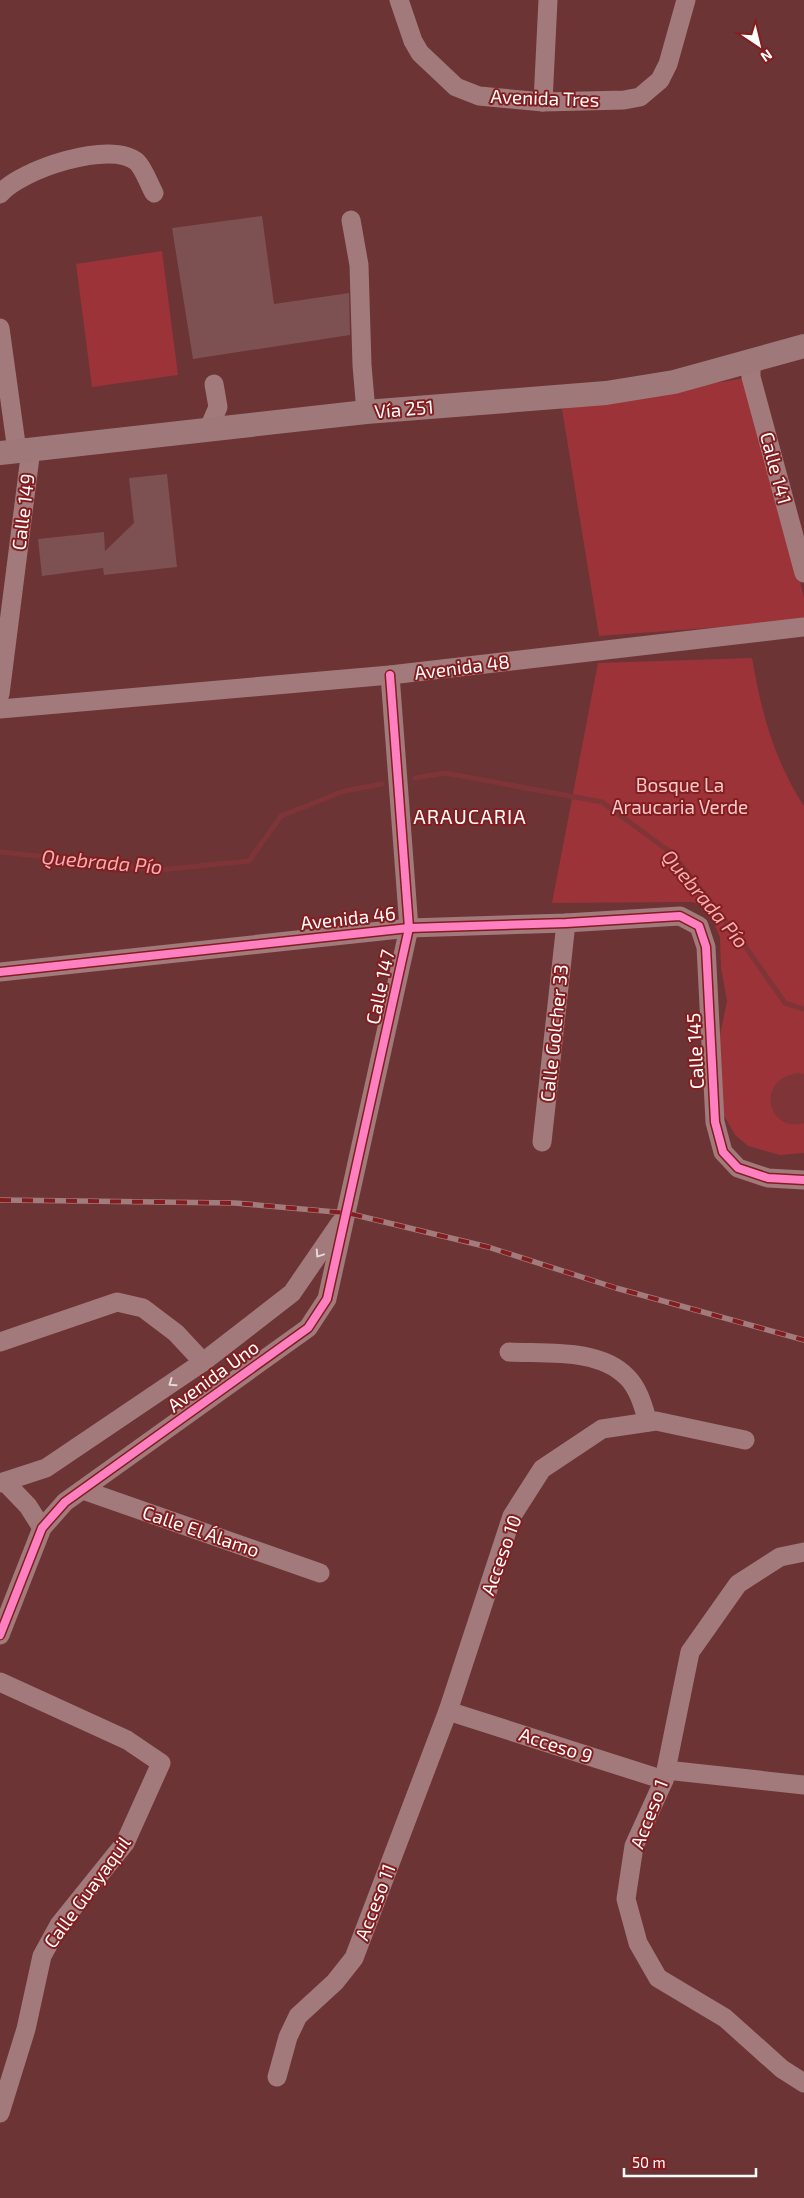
<svg xmlns="http://www.w3.org/2000/svg" width="804" height="2198" font-family="'Exo 2',sans-serif">
	<style>
		.green { fill: #9c3338 }
		.water { fill: #7f3537 }
		.lines { fill: none; stroke-linecap: round; stroke-linejoin: round }
		.stream { stroke: #7f3537; stroke-width: 5 }
		.building { fill: #7d5051 }
		.minor { stroke: #a27a7b; stroke-width: 19 }
		.major { stroke: #9f797a; stroke-width: 24 }
		.rail-casing { stroke: #a27b7c; stroke-width: 5.5 }
		.rail { stroke: #831d1f; stroke-width: 4; stroke-dasharray: 11; stroke-linecap: butt }
		.cycleway-casing { stroke: #831d1f; stroke-width: 11 }
		.cycleway { stroke: #ff80c0; stroke-width: 8 }
		.oneway { stroke: #e3d7d7 }
		.labels { text-anchor: middle; stroke-width: 4; stroke-linejoin: round; paint-order: stroke }
		.street-label { font-size: 19px; fill: #fff; stroke: #831d1f }
		.park-label { font-size: 19px; fill: #f7c8c9; stroke: #831d1f }
		.neighbourhood-label { font-size: 20px; letter-spacing: 1px; fill: #fff; stroke: #831d1f }
		.water-label { font-size: 20px; font-style: italic; fill: #f1aeb1; stroke: #831d1f }
	</style>
	<rect width="100%" height="100%" fill="#6c3435"/>
	<g class="green">
		<path d="M162,251L178,375L92,387L76,264Z"/>
		<path d="M751,377L804,598V621L599,636L562,409Z"/>
		<path d="M752,658C761,711 774,760 804,806V1153L780,1155L748,1146L735,1135L722,1112L719,1040L727,1001L721,968L720,937L707,908L692,902L552,903L598,663Z"/>
	</g>
	<path class="water" d="M798,1073L804,1074V1123C768,1134 754,1079 798,1073Z"/>
	<g class="lines">
		<g class="stream">
			<path d="M415,778L445,773L602,802L673,854L742,942L785,1003L804,1009"/>
			<path d="M2,852L159,870L249,861L281,816L344,791L382,784"/>
		</g>
	</g>
	<g class="building">
		<path d="M262,216L274,304L349,293L350,335L193,359L172,228Z"/>
		<path d="M167,474L177,567L104,575L103,568L42,576L38,539L104,532L105,551L134,523L129,478Z"/>
	</g>
	<g class="lines">
		<g class="minor">
			<path d="M399,0L413,41L420,53L456,87L479,96L543,102L624,100L640,97L660,80L668,64L686,0"/>
			<path d="M543,102L548,0"/>
			<path d="M0,194C19,170 112,139 137,162C144,169 149,184 154,193"/>
			<path d="M351,220L359,265L362,365L366,412"/>
			<path d="M0,328L17,451"/>
			<path d="M751,362V377L804,573"/>
			<path d="M209,428L218,407L214,384"/>
			<path d="M0,694L31,449"/>
			<path d="M0,709L390,675L804,627"/>
			<path d="M0,972L409,928L566,923L680,916L699,926L706,947L715,1122L723,1152L738,1168L768,1178L804,1180"/>
			<path d="M542,1142L566,923"/>
			<path d="M0,1342L117,1302L143,1308L176,1333L203,1362"/>
			<path d="M509,1352C546,1354 599,1348 627,1377C639,1389 643,1406 648,1422"/>
			<path d="M5,1482L28,1506L42,1528"/>
			<path d="M0,1483L46,1468L203,1362L292,1293L340,1223"/>
			<path d="M83,1490L320,1573"/>
			<path d="M804,1552L780,1557L738,1584L690,1652L664,1780L634,1846L626,1899L638,1943L658,1978L725,2018L782,2069L804,2083"/>
			<path d="M0,1635L42,1528L65,1502L308,1328L327,1299L409,928L390,675"/>
			<path d="M0,1682L127,1740L161,1763L125,1843L59,1925L42,1956L26,2029L0,2113"/>
			<path d="M448,1711L664,1780"/>
			<path d="M666,1770L804,1785"/>
			<path d="M277,2077L288,2037L298,2016L335,1982L354,1958L448,1711L512,1516L542,1469L602,1429L656,1421L745,1440"/>
		</g>
		<path class="major" d="M0,453L366,412L606,393L674,382L804,346"/>
		<g class="rail-casing">
			<path id="rail" d="M0,1200L235,1203L347,1213L488,1247L616,1288L804,1340"/>
		</g>
		<use href="#rail" class="rail"/>
		<g class="cycleway-casing">
			<g id="cycleway">
				<path d="M0,972L409,928L566,923L680,916L699,926L706,947L715,1122L723,1152L738,1168L768,1178L804,1180"/>
				<path d="M0,1635L42,1528L65,1502L308,1328L327,1299L409,928L390,675"/>
			</g>
		</g>
		<use href="#cycleway" class="cycleway"/>
	</g>
	<defs><path id="oneway-chevron" d="M-2-3.5L2.5 0L-2 3.5" fill="none" stroke-width="1.6" stroke-linecap="round" stroke-linejoin="round" transform="scale(1.25)"/></defs>
	<g class="oneway">
		<use href="#oneway-chevron" transform="translate(319 1254) rotate(124)"/>
		<use href="#oneway-chevron" transform="translate(172 1383) rotate(145)"/>
	</g>
	<g class="labels">
		<g class="street-label">
			<text transform="translate(545 98) rotate(2)" y="7">Avenida Tres</text>
			<text transform="translate(404 409) rotate(-5)" y="7">Vía 251</text>
			<text transform="translate(776 468) rotate(75)" y="7">Calle 141</text>
			<text transform="translate(23 512) rotate(-83)" y="7">Calle 149</text>
			<text transform="translate(462 667) rotate(-7)" y="7">Avenida 48</text>
			<text transform="translate(348 918) rotate(-6)" y="7">Avenida 46</text>
			<text transform="translate(380 987) rotate(-78)" y="7">Calle 147</text>
			<text transform="translate(554 1033) rotate(-84)" y="7">Calle Golcher 33</text>
			<text transform="translate(695 1051) rotate(-93)" y="7">Calle 145</text>
			<text transform="translate(213 1376) rotate(-36)" y="7">Avenida Uno</text>
			<text transform="translate(201 1531) rotate(19)" y="7">Calle El Álamo</text>
			<text transform="translate(501 1555) rotate(-70)" y="7">Acceso 10</text>
			<text transform="translate(556 1745) rotate(18)" y="7">Acceso 9</text>
			<text transform="translate(649 1814) rotate(-69)" y="7">Acceso 1</text>
			<text transform="translate(87 1892) rotate(-54)" y="7">Calle Guayaquil</text>
			<text transform="translate(375 1902) rotate(-69)" y="7">Acceso 11</text>
		</g>
		<g class="park-label">
			<text x="680" y="792">Bosque La<tspan x="680" dy="22">Araucaria Verde</tspan></text>
		</g>
		<g class="neighbourhood-label">
			<text x="470" y="824">ARAUCARIA</text>
		</g>
		<g class="water-label">
			<text transform="translate(102 862) rotate(5)" y="7">Quebrada Pío</text>
			<text transform="translate(705 899) rotate(50)" y="7">Quebrada Pío</text>
		</g>
	</g>
	<g transform="translate(759 45) rotate(145)" stroke="#831d1f" stroke-width="4" paint-order="stroke">
	<path d="M0-4L9 19L0 12L-9 19Z" fill="#ffffff"/>
	<text y="-8" font-size="14" font-weight="bold" text-anchor="middle" fill="#ffffff">N</text>
	</g>
	<path d="M624 2168v8h132v-8" fill="none" stroke="#ffffff" stroke-width="2.5"/>
	<text x="632" y="2168" font-size="15" fill="#ffffff" stroke="#831d1f" stroke-width="4" paint-order="stroke">50 m</text>
</svg>
